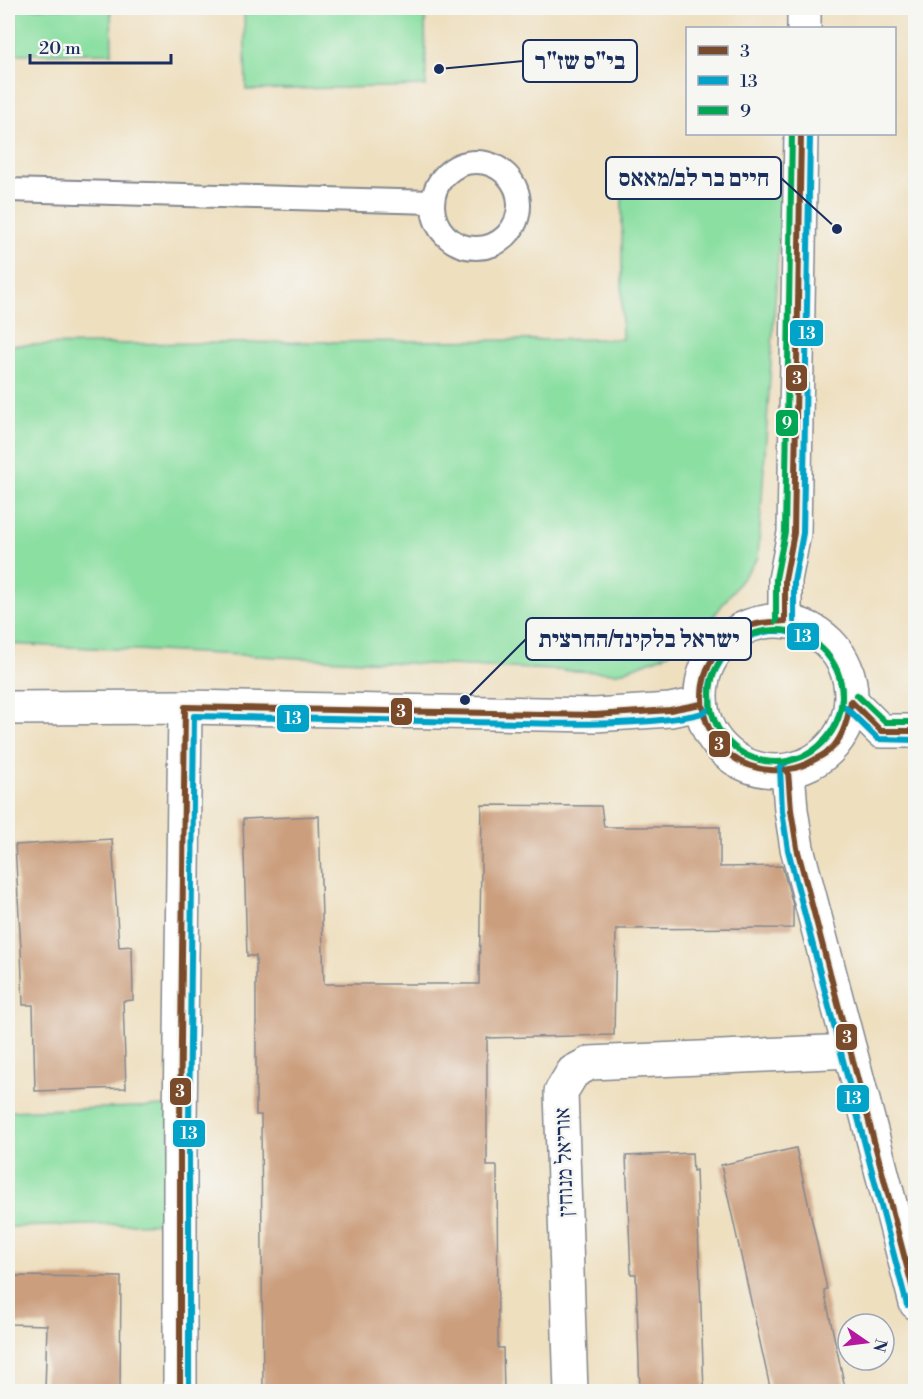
<svg xmlns="http://www.w3.org/2000/svg" width="923" height="1399" font-family="'Libre Bodoni','Frank Ruhl Libre',serif">
	<style>
		.green { fill: #8adfa1; stroke: #528780; stroke-width: 1.5 }
		.building { fill: #cb9e7d }
		.lines { fill: none; stroke-linecap: round; stroke-linejoin: round }
		.service-casing { stroke: #84878e; stroke-width: 26 }
		.minor-casing { stroke: #84878e; stroke-width: 36 }
		.service { stroke: #fff; stroke-width: 22 }
		.minor { stroke: #fff; stroke-width: 33 }
		.bus-1-casing { stroke: #f6f6f2; stroke-width: 10 }
		.bus-2-casing { stroke: #f6f6f2; stroke-width: 10 }
		.bus-3-casing { stroke: #f6f6f2; stroke-width: 10 }
		.bus-1 { stroke: #7a4b2a; stroke-width: 6 }
		.bus-2 { stroke: #01a3c8; stroke-width: 6 }
		.bus-3 { stroke: #00a651; stroke-width: 6 }
		.labels { text-anchor: middle; stroke-width: 5; stroke-linejoin: round; paint-order: stroke }
		.street-label { font-size: 22px; fill: #1b2f5e; stroke: #f6f6f2 }
		.leader { fill: none; stroke: #1b2f5e; stroke-width: 2 }
		.callout-dot { fill: #1b2f5e; stroke: #f6f6f2; stroke-width: 2 }
		.callout { fill: #f6f6f2; stroke: #1b2f5e; stroke-width: 2 }
		.callout-label { font-size: 24px; text-anchor: middle; font-weight: bold; fill: #1b2f5e }
		.line-badge { stroke: #f6f6f2; stroke-width: 2 }
		.badge-label { font-size: 16px; text-anchor: middle; font-weight: bold; fill: #fff }
	</style>
	<rect width="100%" height="100%" fill="#f6f6f2"/>
	<filter id="ink" filterUnits="userSpaceOnUse"><feTurbulence type="fractalNoise" baseFrequency=".0167" numOctaves="2"/><feDisplacementMap in="SourceGraphic" scale="12" xChannelSelector="R" yChannelSelector="G"/><feConvolveMatrix kernelMatrix="1 2 1 2 8 2 1 2 1" color-interpolation-filters="sRGB"/></filter>
	<filter id="wash" filterUnits="userSpaceOnUse"><feTurbulence type="fractalNoise" baseFrequency=".008" numOctaves="4" result="noise"/><feDisplacementMap in="SourceGraphic" scale="24" xChannelSelector="R" yChannelSelector="G"/><feGaussianBlur stdDeviation="1.35" result="paint"/><feColorMatrix in="noise" values="0 0 0 0 0 0 0 0 0 0 0 0 0 0 0 0 0 1.4 0 .05"/><feComposite in="paint" operator="in"/></filter>
	<g filter="url(#wash)">
		<rect width="100%" height="100%" fill="#eedfbf"/>
		<g class="green">
			<path d="M8,8H111L112,53L15,54V21H8Z"/>
			<path d="M244,8H425L426,86L246,90Z"/>
			<path d="M622,187L782,195L758,558L710,621L668,654L618,673L8,644V345L622,339Z"/>
			<path d="M169,1106L172,1223L8,1227V1111Z"/>
		</g>
		<g id="blocks">
			<g class="building">
				<path d="M482,805L601,806L604,827H720V867L782,866L793,905V928L616,929L614,1035L487,1038V1166H497L498,1348H503L504,1392H263L261,1115H256V956H247L243,819L319,816L324,984H479Z"/>
				<path d="M112,839L119,947L132,946L133,1000L123,1001L126,1088L35,1091L33,1005H23L21,950L15,845Z"/>
				<path d="M796,1148L827,1289L824,1290L846,1392H771L721,1165Z"/>
				<path d="M692,1153L693,1171L696,1170L704,1392H640L636,1274H631L626,1156Z"/>
				<path d="M8,1276L121,1277L120,1391L45,1390L47,1325L8,1324Z"/>
			</g>
		</g>
	</g>
	<g filter="url(#ink)">
		<use href="#blocks" fill-opacity="0" stroke="#84878e" stroke-width="1.5"/>
		<g class="lines">
			<g class="service-casing">
				<g id="service">
					<circle cx="476" cy="205" r="43"/>
					<path d="M8,190L433,202"/>
				</g>
			</g>
			<g class="minor-casing">
				<g id="minor">
					<path d="M804,28V8"/>
					<path d="M785,621V580L794,533L801,134"/>
					<circle cx="776" cy="696" r="75"/>
					<path d="M851,701L881,731H916"/>
					<path d="M8,708L185,707L595,715L670,710L701,704"/>
					<path d="M788,771L791,810L797,848L916,1303"/>
					<path d="M180,1392V1124L185,707"/>
					<path d="M571,1392L561,1092L573,1072L590,1063L850,1051"/>
				</g>
			</g>
			<use href="#service" class="service"/>
			<use href="#minor" class="minor"/>
			<g class="bus-1-casing">
				<g id="bus-1">
					<path d="M785,621V580L794,533L801,134"/>
					<path d="M785,621C771,622 757,622 745,628C735,632 727,640 720,648C681,694 709,766 770,770C784,771 798,769 810,762C817,758 827,754 833,747C844,735 848,717 851,701"/>
					<path d="M851,701L881,731H916"/>
					<path d="M788,771L791,810L797,848L916,1301"/>
					<path d="M180,1392V1124L185,707L595,715L670,710L701,704"/>
				</g>
			</g>
			<g class="bus-2-casing">
				<g id="bus-2">
					<path d="M794,621V581L803,533L810,134"/>
					<path d="M845,707L878,739L916,740"/>
					<path d="M189,1392V1124L194,716C286,718 378,720 471,722C537,723 604,727 670,719C677,718 705,715 709,709C712,703 709,693 710,686C711,680 713,674 716,669C739,623 802,617 831,660C853,692 840,736 808,754C799,759 786,759 780,767L782,811L788,850L907,1305"/>
				</g>
			</g>
			<g class="bus-3-casing">
				<g id="bus-3">
					<path d="M776,621V579L785,532L792,134"/>
					<circle cx="776" cy="696" r="66"/>
					<path d="M857,695L885,722H916"/>
				</g>
			</g>
			<use href="#bus-1" class="bus-1"/>
			<use href="#bus-2" class="bus-2"/>
			<use href="#bus-3" class="bus-3"/>
		</g>
	</g>
	<g class="labels">
		<g class="street-label">
			<text transform="translate(563 1162) rotate(-92)" y="8">אוריאל מנוחין</text>
		</g>
	</g>
	<path class="leader" d="M439 69L523 61M837 229L781 178M465 700L526 639"/>
	<g class="callout-dot">
		<circle cx="439" cy="69" r="6"/>
		<circle cx="837" cy="229" r="6"/>
		<circle cx="465" cy="700" r="6"/>
	</g>
	<g class="callout">
		<rect x="523" y="40" width="114" height="42" rx="6"/>
		<rect x="606" y="157" width="175" height="42" rx="6"/>
		<rect x="526" y="618" width="225" height="42" rx="6"/>
	</g>
	<g class="callout-label">
		<text x="580" y="69">בי"ס שז"ר</text>
		<text x="694" y="186">חיים בר לב/מאאס</text>
		<text x="639" y="647">ישראל בלקינד/החרצית</text>
	</g>
	<g class="line-badge">
		<rect x="789" y="319" width="35" height="28" rx="6" fill="#01a3c8"/>
		<rect x="785" y="364" width="23" height="28" rx="6" fill="#7a4b2a"/>
		<rect x="775" y="409" width="24" height="28" rx="6" fill="#00a651"/>
		<rect x="786" y="622" width="34" height="29" rx="6" fill="#01a3c8"/>
		<rect x="390" y="697" width="23" height="29" rx="6" fill="#7a4b2a"/>
		<rect x="276" y="704" width="34" height="29" rx="6" fill="#01a3c8"/>
		<rect x="708" y="730" width="23" height="28" rx="6" fill="#7a4b2a"/>
		<rect x="835" y="1023" width="23" height="28" rx="6" fill="#7a4b2a"/>
		<rect x="169" y="1077" width="23" height="29" rx="6" fill="#7a4b2a"/>
		<rect x="836" y="1084" width="34" height="29" rx="6" fill="#01a3c8"/>
		<rect x="172" y="1119" width="34" height="29" rx="6" fill="#01a3c8"/>
	</g>
	<g class="badge-label">
		<text x="807" y="339">13</text>
		<text x="797" y="384">3</text>
		<text x="787" y="429">9</text>
		<text x="803" y="642">13</text>
		<text x="401" y="717">3</text>
		<text x="293" y="724">13</text>
		<text x="719" y="750">3</text>
		<text x="847" y="1043">3</text>
		<text x="180" y="1097">3</text>
		<text x="853" y="1104">13</text>
		<text x="189" y="1139">13</text>
	</g>
	<rect width="923" height="1399" fill="none" stroke="#f6f6f2" stroke-width="30"/>
	<rect x="686" y="27" width="210" height="108" fill="#f6f6f2" stroke="#9ea6b7" stroke-width="1.5"/>
	<rect x="698" y="46" width="30" height="9" fill="#7a4b2a" stroke="#9ea6b7" stroke-width="1.5"/>
	<text x="740" y="57" font-size="18" fill="#1b2f5e">3</text>
	<rect x="698" y="76" width="30" height="9" fill="#01a3c8" stroke="#9ea6b7" stroke-width="1.5"/>
	<text x="740" y="87" font-size="18" fill="#1b2f5e">13</text>
	<rect x="698" y="106" width="30" height="9" fill="#00a651" stroke="#9ea6b7" stroke-width="1.5"/>
	<text x="740" y="117" font-size="18" fill="#1b2f5e">9</text>
	<g transform="translate(866 1342) rotate(104)"><circle r="28" fill="#f6f6f2" stroke="#9ea6b7" stroke-width="1.5"/>
	<path d="M0-4.5L10 22L0 15L-10 22Z" fill="#b5179e"/>
	<text y="-9" font-size="16" font-weight="bold" text-anchor="middle" fill="#1b2f5e">N</text>
	</g>
	<path d="M30 54v9h141v-9" fill="none" stroke="#1b2f5e" stroke-width="3"/>
	<text x="39" y="54" font-size="18" fill="#1b2f5e" stroke="#f6f6f2" stroke-width="4.5" paint-order="stroke">20 m</text>
</svg>
